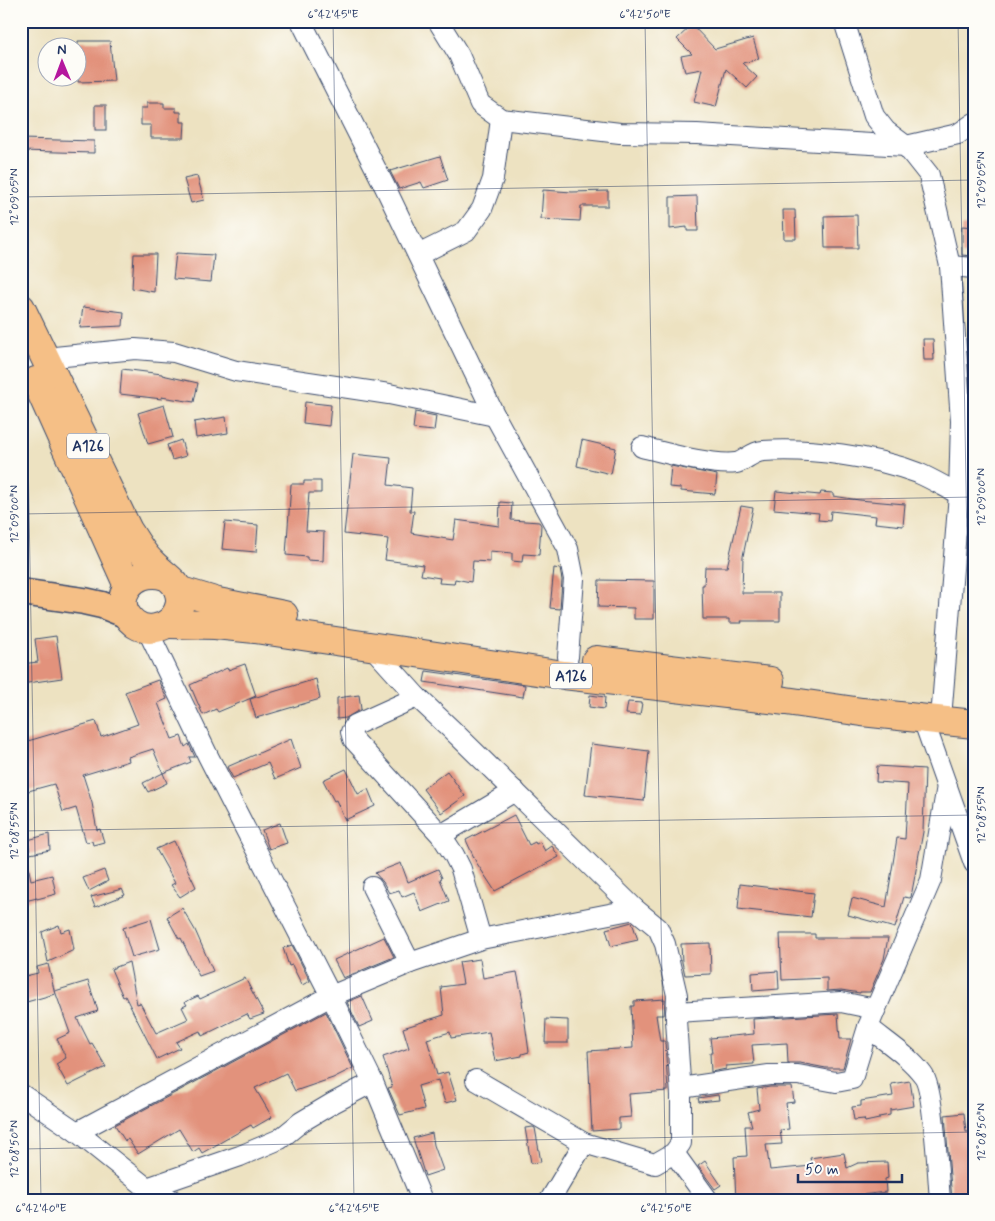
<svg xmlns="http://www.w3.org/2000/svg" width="995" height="1221" font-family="Mynerve,sans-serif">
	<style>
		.building { fill: #e2927c }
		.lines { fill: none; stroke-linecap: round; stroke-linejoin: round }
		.minor-casing { stroke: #3a4a6d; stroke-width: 22 }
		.major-casing { stroke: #3a4a6d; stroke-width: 29 }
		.highway-casing { stroke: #3a4a6d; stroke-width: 30 }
		.minor { stroke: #fff; stroke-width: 20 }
		.major { stroke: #f5bf86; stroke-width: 26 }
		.highway { stroke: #f5bf86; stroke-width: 28 }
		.ticks { fill: none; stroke: #1b2f5e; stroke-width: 1; stroke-opacity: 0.45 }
		.labels { text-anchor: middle; stroke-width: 4.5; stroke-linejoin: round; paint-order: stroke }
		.shield { fill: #fdfcf7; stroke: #5f6c8c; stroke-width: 1 }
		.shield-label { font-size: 15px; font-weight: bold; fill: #1b2f5e }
		.neatline { fill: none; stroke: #1b2f5e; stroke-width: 2 }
		.ticks-label { font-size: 12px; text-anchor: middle; fill: #1b2f5e }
	</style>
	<rect width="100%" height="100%" fill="#fdfcf7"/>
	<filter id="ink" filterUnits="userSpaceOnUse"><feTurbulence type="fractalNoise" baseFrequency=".02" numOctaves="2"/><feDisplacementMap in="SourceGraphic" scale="10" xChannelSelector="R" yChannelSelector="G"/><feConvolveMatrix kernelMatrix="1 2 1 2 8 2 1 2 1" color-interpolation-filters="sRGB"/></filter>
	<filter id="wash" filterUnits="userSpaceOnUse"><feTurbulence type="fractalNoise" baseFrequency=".0096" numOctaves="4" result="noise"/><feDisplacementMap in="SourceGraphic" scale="20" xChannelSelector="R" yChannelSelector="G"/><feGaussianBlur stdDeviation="1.12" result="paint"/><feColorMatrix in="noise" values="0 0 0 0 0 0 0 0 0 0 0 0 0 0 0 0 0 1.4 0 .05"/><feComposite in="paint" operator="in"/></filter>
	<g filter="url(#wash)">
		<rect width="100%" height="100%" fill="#ede2c1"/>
		<g id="blocks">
			<g class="building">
				<path d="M692,25L715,49L753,38L759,59L742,63L757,77L747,88L726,69L716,107L694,102L702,69L685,72L681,56L692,54L677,39Z"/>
				<path d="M78,41H110L114,81L78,82Z"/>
				<path d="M147,103H164V108H176V112H181V122H185L184,138H151V125H141V108H147Z"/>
				<rect x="95" y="105" width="11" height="25"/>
				<path d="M21,139L94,141V153L21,151Z"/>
				<path d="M440,156L448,180L424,188L421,182L399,189L390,171Z"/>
				<path d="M197,176L204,200L191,203L184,179Z"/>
				<path d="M543,190L572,192L608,191V206H581L580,221L541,219Z"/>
				<path d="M697,196L698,231H687V227L670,229V197Z"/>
				<path d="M783,210H795L796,239H784Z"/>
				<path d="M857,215L858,248H825L824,216Z"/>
				<path d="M962,226L974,227L973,256L962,255Z"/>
				<path d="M176,253L214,255L211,282L173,279Z"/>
				<path d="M134,254H156L154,292L132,288Z"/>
				<path d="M83,307L124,312L123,326L80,328Z"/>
				<path d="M923,339H933L934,360H924Z"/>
				<path d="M122,369L162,374V375L198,383L194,402L161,397L162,399L120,394Z"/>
				<path d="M305,402L331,405L329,426L303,423Z"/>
				<path d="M164,405L173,437L148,444L138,413Z"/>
				<path d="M415,412L436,416L434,431L413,429Z"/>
				<path d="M226,417L228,433L196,438L194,422Z"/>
				<path d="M181,440L186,456L172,460L167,445Z"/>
				<path d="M582,440L616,448L611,474L577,466Z"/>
				<path d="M353,454L391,458L388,485L412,488L410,511H414L411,533L453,540L456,520L499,526L500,502L512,503L511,520L539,522L541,525L539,555L523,554L522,562L512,561V553L490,551V562L473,561L471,582L455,579L454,584L439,583L440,578L421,575L423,565L385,560L388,539L344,534Z"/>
				<path d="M671,466L717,475L715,494L681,491V488L669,487Z"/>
				<path d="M304,481H321V493H309L306,531L324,532L323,561L307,560V557L286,555L291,484H304Z"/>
				<path d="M776,491L820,495L821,492L833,493V496L859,500L905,504L903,526L875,523L876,516L831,511L830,521L818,520L819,513L774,509Z"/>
				<path d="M741,506L753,508L743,556L742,593H780V621H741L742,623H729V619H703L702,585H704L705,567H727Z"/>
				<path d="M225,522L258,525L256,552L222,549Z"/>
				<path d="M554,568L560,569L562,580L560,609L550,608Z"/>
				<path d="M599,580L654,581V619H634V608L598,607Z"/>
				<path d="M56,636L62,678L21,684V664L38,662L35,639Z"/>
				<path d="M245,664L256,696L218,712L216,709L203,715L190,685L227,668L228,670Z"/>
				<path d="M426,671L525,685L523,697L424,682Z"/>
				<path d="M316,679L320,699L256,718L250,699Z"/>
				<path d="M158,680L167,699L158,703L172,739L181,736L185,747L189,744L195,757H189L191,762L163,773L153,749L128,757L129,761L83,775L92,803L97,830L100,829L104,842L93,845L92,841L86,842L76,808L63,812L54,784L21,793V743L96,721L101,737L138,724L125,692Z"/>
				<path d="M359,695L361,709L346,718L337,719V698Z"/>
				<path d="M590,695L605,697L604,709L589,707Z"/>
				<path d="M628,702L642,703L640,715L626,714Z"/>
				<path d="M291,739L301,768L275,779L268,763L233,778L227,767Z"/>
				<path d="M591,744L649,751L644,801L585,795Z"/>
				<path d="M877,766L925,769L923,832L911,897L910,898L904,897L895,928L848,915L852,898L886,907L897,838L905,839L908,784L876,782Z"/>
				<path d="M346,769L358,794L368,789L375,806L345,820L336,800L334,801L323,780Z"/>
				<path d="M447,771L465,796L441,813L423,789Z"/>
				<path d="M163,773L167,783L148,792L143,783Z"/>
				<path d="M514,815L529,845L535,842L536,844L540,842L545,851L552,846L559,857L495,891L476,862L466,840Z"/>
				<path d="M280,823L287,843L269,849L262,830Z"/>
				<path d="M49,834L50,850L30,854L28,840Z"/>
				<path d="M174,841L196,887L180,897L171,885L175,883L156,849Z"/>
				<path d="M26,856L31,880L52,875L56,894L37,899V898L21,902V857Z"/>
				<path d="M401,863L408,882L438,869L442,878L440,879L449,901L422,912L414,892L402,897L399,890L389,893L383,882L375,873Z"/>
				<path d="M104,870L108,881L89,891L83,878Z"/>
				<path d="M740,884L814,893L811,917L738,909Z"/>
				<path d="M122,889L125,895L95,907L91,897Z"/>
				<path d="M182,908L195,930L213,971L199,976L181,938L179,939L167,917Z"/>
				<path d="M151,919L160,949L132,957L123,928Z"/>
				<path d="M632,922L638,940L611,946L606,929Z"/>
				<path d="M59,925L61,932L70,929L74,950L48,962L42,932Z"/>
				<path d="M780,934H815V938H888L884,959L870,992H860V993L841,990L827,991V978L782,980Z"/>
				<path d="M384,937L394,957L343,978L334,960Z"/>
				<path d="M710,943L711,974L685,975L682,962L681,944Z"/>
				<path d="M292,945L310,981L302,985L292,965L289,966L283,948Z"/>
				<path d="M480,959L483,978L517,972L523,1001H522L529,1052L522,1054V1056L495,1061L489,1032L451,1038L450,1032L427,1039L437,1075L448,1072L457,1100L445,1103L438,1080L418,1086L424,1109L400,1115L388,1088L392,1087L383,1057L409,1048L403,1028L444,1015L441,987L463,984L459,962Z"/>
				<path d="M129,962L137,1004L140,1003L156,1033L188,1019L182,1007L187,1005L185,1002L198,996L200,999L245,978L264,1014L250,1019L247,1014L202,1036L200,1031L176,1042L180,1048L157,1059L125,996L123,997L111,969Z"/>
				<path d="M48,964L55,994L23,1003L21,977L38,973L37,967Z"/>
				<path d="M778,971L779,989L753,991L752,973Z"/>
				<path d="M88,981L98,1011L77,1018L90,1044L92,1043L106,1067L68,1086L56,1064L66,1058L57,1039L70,1033L55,991Z"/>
				<path d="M362,996L373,1021L359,1027L347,1002Z"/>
				<path d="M665,999L664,1015H656L660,1041H665L668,1091L629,1094L631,1117L619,1118V1129L592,1131L588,1051L633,1048L631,1006H634V1001Z"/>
				<path d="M326,1012L353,1068L333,1078L295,1091L286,1073L255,1088L272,1117L253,1128L251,1125L202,1153L199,1148L193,1152L179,1129L138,1154L128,1139L125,1141L115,1125Z"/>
				<path d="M838,1014L840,1039H851L843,1068H826L800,1063H788L787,1043L752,1045L754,1064L726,1066V1069L711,1072L710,1053H712L710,1038L754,1034L753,1019Z"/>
				<path d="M546,1019L568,1020V1043H545Z"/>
				<path d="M910,1081L914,1106L890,1110V1115L879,1117V1119L865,1122L864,1119L854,1120L852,1107L861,1106V1101L893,1096L891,1084Z"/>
				<path d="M770,1087H792L794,1102L786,1103L789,1129L780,1130L782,1144L766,1145L770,1170L812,1166L810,1158L844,1153L847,1168L858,1163L887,1162L888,1178L885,1179L886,1192L853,1196L854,1200H800V1197L736,1200L734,1157L747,1156L745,1126H752L748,1112L759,1109L757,1089Z"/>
				<path d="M718,1095L719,1100L699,1102L698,1098Z"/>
				<path d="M964,1113L966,1132L974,1131V1142L972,1143L974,1176H972L974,1200H952L945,1115Z"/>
				<path d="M533,1127L535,1128L541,1162L531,1163L525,1128Z"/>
				<path d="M432,1133L434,1145L443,1170L425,1176L413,1138Z"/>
				<path d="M705,1161L721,1185L715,1189L698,1166Z"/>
			</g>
		</g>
	</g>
	<g filter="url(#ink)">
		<use href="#blocks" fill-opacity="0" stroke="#3a4a6d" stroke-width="1"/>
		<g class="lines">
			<g class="minor-casing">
				<g id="minor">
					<path d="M301,21L385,187L495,416L568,549L574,579L568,657"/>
					<path d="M438,21L459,55L480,104L501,119L620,133L697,134L906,146L958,134L974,123"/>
					<path d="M844,21L874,116L886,131L906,146L929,175L950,266L961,421L959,494L942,706"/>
					<path d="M418,255L466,231L482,209L493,179L501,119"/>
					<path d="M950,266L974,268"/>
					<path d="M45,358L135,349L174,352L236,371L389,394L495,416"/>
					<path d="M642,447C666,453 712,466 736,463C744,462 751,452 763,451C811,448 873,456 918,473C932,479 945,487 959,494"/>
					<path d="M147,629L208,756L331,996L373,1082L422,1200"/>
					<path d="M372,647L417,697L452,730L635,909L658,928L665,944L677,995L676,1020L681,1095V1143L674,1153L655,1164L584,1143L476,1080"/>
					<path d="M417,697L355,725L351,732L353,739L441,835L454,855L461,869L481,939"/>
					<path d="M923,719L974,863"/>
					<path d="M441,835L515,791"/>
					<path d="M372,887L410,963"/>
					<path d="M676,1012L841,1002L875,1009"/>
					<path d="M868,1027C886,1042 909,1056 923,1075C934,1088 938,1178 940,1200"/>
					<path d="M681,1088L769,1075H798L836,1082L852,1079L868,1027L931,880L947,786"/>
					<path d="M21,1094L77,1132L147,1188L172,1200"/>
					<path d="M77,1132L331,996L410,963L481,939L635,909"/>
					<path d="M674,1153L708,1200"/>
					<path d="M147,1188L240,1156L280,1139L301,1122L333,1103L373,1082"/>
					<path d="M550,1200L584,1143"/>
				</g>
			</g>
			<g class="major-casing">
				<path id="major" d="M21,592L84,601L102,605L127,615"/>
			</g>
			<g class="highway-casing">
				<g id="highway">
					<path d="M21,308L128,530C135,540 141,552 150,561C157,569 168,576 175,584C187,602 176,624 156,628C149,630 141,628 135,624C107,602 132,565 165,576"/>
					<path d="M36,381L128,586"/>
					<path d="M178,590L218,602L284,615"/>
					<path d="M168,624L215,625L255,629L564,675L786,701L862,712L974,724"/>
					<path d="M596,660L770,681"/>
				</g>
			</g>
			<use href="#minor" class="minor"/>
			<use href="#major" class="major"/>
			<use href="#highway" class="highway"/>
		</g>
	</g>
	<path class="ticks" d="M333,21L354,1200M645,21L666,1200M958,21L974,948M21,46L41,1200M21,197L974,180M21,514L974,497M21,831L974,815M21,1149L974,1132"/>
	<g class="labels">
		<g class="shield">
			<rect x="67" y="433.5" width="42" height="25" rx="4"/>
			<rect x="550" y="663.5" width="42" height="25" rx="4"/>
		</g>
		<g class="shield-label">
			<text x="88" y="451">A126</text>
			<text x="571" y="681">A126</text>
		</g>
	</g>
	<rect width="995" height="1221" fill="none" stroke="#fdfcf7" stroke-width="55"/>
	<g transform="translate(62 62) rotate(359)"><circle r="24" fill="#fdfcf7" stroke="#a3aaba"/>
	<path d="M0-4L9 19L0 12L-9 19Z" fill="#b5179e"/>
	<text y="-8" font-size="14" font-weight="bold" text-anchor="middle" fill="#1b2f5e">N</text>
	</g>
	<path d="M798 1174v8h104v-8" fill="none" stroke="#1b2f5e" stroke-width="2.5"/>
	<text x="805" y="1174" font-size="15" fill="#1b2f5e" stroke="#fdfcf7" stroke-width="4" paint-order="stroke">50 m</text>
	<rect x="28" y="28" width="940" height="1166" class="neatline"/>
	<g class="ticks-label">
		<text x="333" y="18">6°42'45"E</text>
		<text x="645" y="18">6°42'50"E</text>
		<text transform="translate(981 180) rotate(-90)" y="4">12°09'05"N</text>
		<text transform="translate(14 197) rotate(-90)" y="4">12°09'05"N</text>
		<text transform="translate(981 497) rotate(-90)" y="4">12°09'00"N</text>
		<text transform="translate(14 514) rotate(-90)" y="4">12°09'00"N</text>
		<text transform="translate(981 815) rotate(-90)" y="4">12°08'55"N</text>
		<text transform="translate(14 831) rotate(-90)" y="4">12°08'55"N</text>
		<text transform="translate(981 1132) rotate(-90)" y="4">12°08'50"N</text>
		<text transform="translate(14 1149) rotate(-90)" y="4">12°08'50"N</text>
		<text x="41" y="1212">6°42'40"E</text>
		<text x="354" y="1212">6°42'45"E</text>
		<text x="666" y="1212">6°42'50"E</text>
	</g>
</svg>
